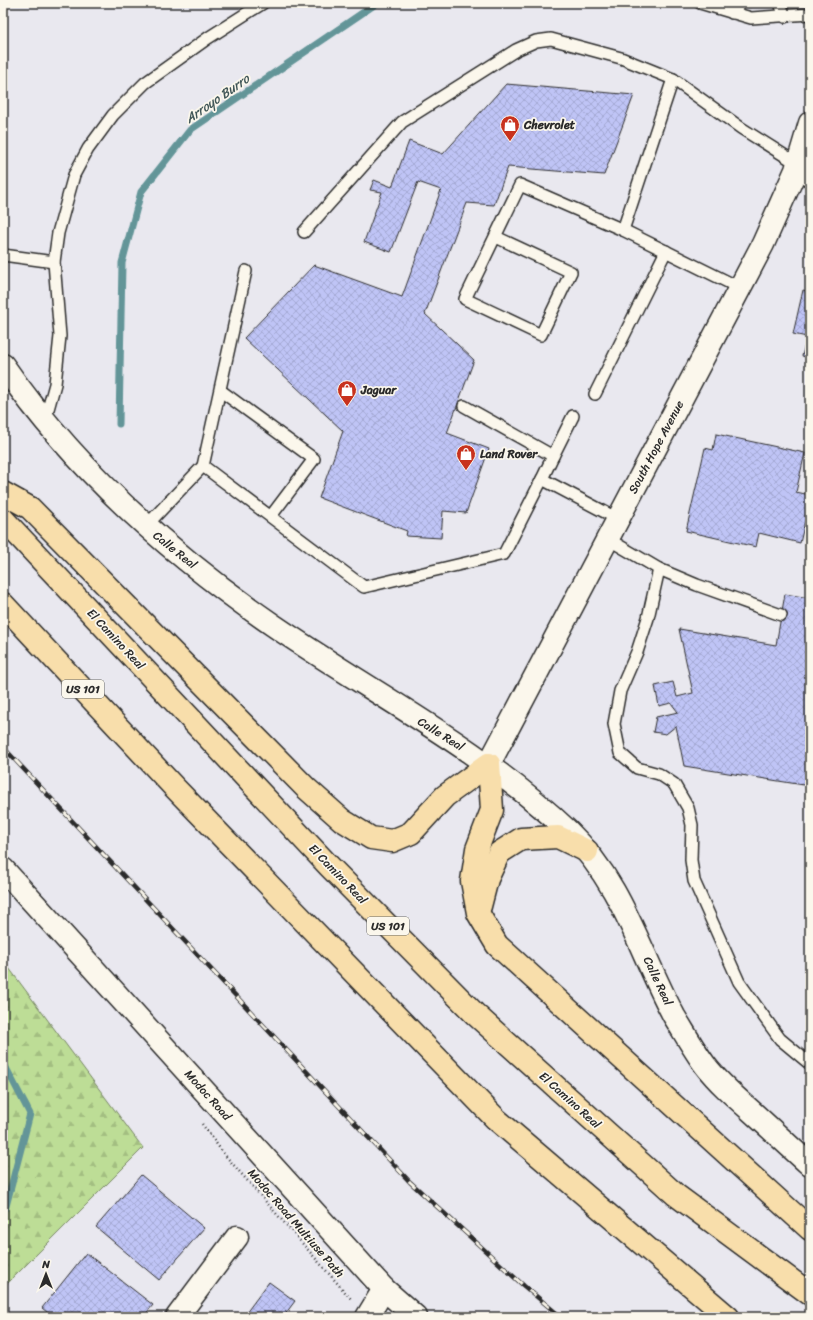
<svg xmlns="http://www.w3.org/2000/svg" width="813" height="1320" font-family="Sriracha,sans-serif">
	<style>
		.forest { fill: url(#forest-firs); stroke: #748460 }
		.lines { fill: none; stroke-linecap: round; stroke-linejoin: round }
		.stream { stroke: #639598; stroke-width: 7 }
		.building { fill: url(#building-cross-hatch); stroke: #2b2b2b }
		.service-casing { stroke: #2b2b2b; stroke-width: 14 }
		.minor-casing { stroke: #2b2b2b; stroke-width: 25 }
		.tertiary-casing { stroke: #2b2b2b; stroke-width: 25 }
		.secondary-casing { stroke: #2b2b2b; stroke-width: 25 }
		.motorway-casing { stroke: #2b2b2b; stroke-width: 25 }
		.path { stroke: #2b2b2b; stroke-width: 2.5; stroke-dasharray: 1 3; stroke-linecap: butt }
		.service { stroke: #fbf7ec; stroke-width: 11 }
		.minor { stroke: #fbf7ec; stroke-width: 22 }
		.tertiary { stroke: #fbf7ec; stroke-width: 22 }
		.secondary { stroke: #fbf7ec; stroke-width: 22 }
		.motorway { stroke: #f8deab; stroke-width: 22 }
		.rail-casing { stroke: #2b2b2b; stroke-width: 4.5 }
		.rail { stroke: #fbf7ec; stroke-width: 3; stroke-dasharray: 9; stroke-linecap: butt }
		.labels { text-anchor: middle; stroke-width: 3.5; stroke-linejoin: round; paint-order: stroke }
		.shield { fill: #fbf7ec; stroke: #696865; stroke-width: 1 }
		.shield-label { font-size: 11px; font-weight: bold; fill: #2b2b2b }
		.poi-label { font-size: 12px; font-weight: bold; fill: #2b2b2b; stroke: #fbf7ec; text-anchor: start }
		.street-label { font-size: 12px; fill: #2b2b2b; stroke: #fbf7ec }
		.water-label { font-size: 13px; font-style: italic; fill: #425758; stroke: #fbf7ec }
	</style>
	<defs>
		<pattern id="forest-firs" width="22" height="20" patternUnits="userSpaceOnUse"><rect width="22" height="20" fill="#bddd96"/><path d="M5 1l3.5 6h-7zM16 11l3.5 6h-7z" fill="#a3be81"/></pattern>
		<pattern id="building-cross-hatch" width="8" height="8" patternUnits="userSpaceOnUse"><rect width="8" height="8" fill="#bfc4f6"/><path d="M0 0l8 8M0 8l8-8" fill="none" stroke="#a4a9d3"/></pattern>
	</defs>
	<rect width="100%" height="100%" fill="#e9e8ef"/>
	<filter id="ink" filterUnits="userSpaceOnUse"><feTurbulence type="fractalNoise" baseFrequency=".025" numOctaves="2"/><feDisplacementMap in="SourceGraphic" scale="8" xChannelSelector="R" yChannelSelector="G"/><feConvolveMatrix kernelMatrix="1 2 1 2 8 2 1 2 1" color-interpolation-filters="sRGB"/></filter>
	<g filter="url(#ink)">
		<path class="forest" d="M3,960L143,1148L3,1288Z"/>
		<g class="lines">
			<g class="stream">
				<path d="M119,424L122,263L141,192L190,130L377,3"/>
				<path d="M3,1062L30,1114L6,1206L3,1211"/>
			</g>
		</g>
		<g class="building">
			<path d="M747,3H772V4L748,7Z"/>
			<path d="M506,84L634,95L604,175L508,167L494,205L467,203L425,314L474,360L447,433L489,449L466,513L443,511L441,538L406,536L407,531L319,498L343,431L244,338L314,265L402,297L441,190L418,182L391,252L364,242L382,192L370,190L374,180L392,187L409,141L443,154Z"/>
			<path d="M803,290L810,292V358L802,356L807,337L793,334Z"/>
			<path d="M716,434L805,453L796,492L810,495V500L800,543L759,533L756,547L686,531L705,448L713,450Z"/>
			<path d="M785,594L810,598V786L684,766L676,726L666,734L653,732L656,717L678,712L671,703L659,706L655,686L673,682L677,697L693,693L679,629L776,645Z"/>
			<path d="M141,1175L204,1228L159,1280L96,1227Z"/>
			<path d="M86,1253L153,1305L143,1317H53L42,1308Z"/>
			<path d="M269,1282L295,1301L286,1313L290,1317H243Z"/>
		</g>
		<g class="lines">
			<g class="service-casing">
				<g id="service">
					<path d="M700,3L751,18L810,14"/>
					<path d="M780,3L785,17"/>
					<path d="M732,13L740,3"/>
					<path d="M673,79L623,230L740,288"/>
					<path d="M304,232L402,122L516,50L536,41L551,39L621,58L673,79L741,128L798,164"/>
					<path d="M496,237L571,272L541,335L465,299L520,185L623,230"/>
					<path d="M3,255L54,262"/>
					<path d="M221,391L314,459L271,516"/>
					<path d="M595,394L666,251"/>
					<path d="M464,406L553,456L542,479"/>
					<path d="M45,420L55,384L60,336L54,262L58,233L74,175L88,149L113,115L145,83L208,38L263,3"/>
					<path d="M553,456L573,416"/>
					<path d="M203,466L246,271"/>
					<path d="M146,526L203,466L364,587L504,554L542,479L618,519"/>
					<path d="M608,539L659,569L697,585L781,615"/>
					<path d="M659,569L648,618L637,652L620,691L614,724L620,753L637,768L659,774L674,784L688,808L692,825L691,860L694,881L739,982L780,1039L810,1064"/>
				</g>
			</g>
			<g class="minor-casing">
				<g id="minor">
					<path d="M798,164L810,175"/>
					<path d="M177,1317L237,1237"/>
					<path d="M367,1317L384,1289"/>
				</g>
			</g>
			<g class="tertiary-casing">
				<g id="tertiary">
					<path d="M3,365C75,469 170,554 273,625C372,693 481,748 568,831C623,884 639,951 674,1016C684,1032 694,1050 705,1065C718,1082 734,1096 750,1110C770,1128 790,1147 810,1165"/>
					<path d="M3,869L384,1289L416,1317"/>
				</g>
			</g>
			<g class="secondary-casing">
				<path id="secondary" d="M489,764L763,244L796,170L810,123"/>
			</g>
			<g class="motorway-casing">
				<g id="motorway">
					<path d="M3,493L30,508L306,788L342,820L371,838L392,841L411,833L445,796L489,764"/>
					<path d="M3,519L329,866L475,1014L676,1195L810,1294"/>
					<path d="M3,604L174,787L496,1119L728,1317"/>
					<path d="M489,764L492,810L477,849L472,881L478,913L497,945L810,1229"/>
					<path d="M480,906L487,879L499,853L521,839L558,837L587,851"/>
				</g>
			</g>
			<path class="path" d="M202,1124L224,1154L352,1300"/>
			<use href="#service" class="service"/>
			<use href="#minor" class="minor"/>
			<use href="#tertiary" class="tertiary"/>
			<use href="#secondary" class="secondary"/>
			<use href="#motorway" class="motorway"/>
			<g class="rail-casing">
				<path id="rail" d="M3,747L410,1182L524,1286L561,1317"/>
			</g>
			<use href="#rail" class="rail"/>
		</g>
	</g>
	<defs>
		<g id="shop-pin" transform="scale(1)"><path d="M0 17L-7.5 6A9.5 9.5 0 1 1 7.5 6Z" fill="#c8321e" stroke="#fbf7ec"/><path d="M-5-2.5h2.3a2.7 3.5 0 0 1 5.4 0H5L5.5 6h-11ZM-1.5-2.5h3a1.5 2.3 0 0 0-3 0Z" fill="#fff"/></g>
	</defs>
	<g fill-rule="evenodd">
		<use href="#shop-pin" x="510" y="125"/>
		<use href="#shop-pin" x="347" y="390"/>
		<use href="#shop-pin" x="466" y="454"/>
	</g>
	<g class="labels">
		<g class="shield">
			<rect x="62" y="680" width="42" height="18" rx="3"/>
			<rect x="367" y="917" width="42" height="18" rx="3"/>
		</g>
		<g class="shield-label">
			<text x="83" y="693">US 101</text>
			<text x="388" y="930">US 101</text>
		</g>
		<g class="poi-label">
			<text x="524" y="129">Chevrolet</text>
			<text x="361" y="394">Jaguar</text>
			<text x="480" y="458">Land Rover</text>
		</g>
		<g class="street-label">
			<text transform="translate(656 447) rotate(-62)" y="4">South Hope Avenue</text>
			<text transform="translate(175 550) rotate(39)" y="4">Calle Real</text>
			<text transform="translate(116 639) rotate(47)" y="4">El Camino Real</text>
			<text transform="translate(441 734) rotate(32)" y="4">Calle Real</text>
			<text transform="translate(338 874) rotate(46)" y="4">El Camino Real</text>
			<text transform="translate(658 981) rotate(65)" y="4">Calle Real</text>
			<text transform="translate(208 1095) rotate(48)" y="4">Modoc Road</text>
			<text transform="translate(570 1100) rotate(42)" y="4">El Camino Real</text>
			<text transform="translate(296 1223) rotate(49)" y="4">Modoc Road Multiuse Path</text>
		</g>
		<g class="water-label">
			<text transform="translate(217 98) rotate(-35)" y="5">Arroyo Burro</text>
		</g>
	</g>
	<rect width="813" height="1320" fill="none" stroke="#fbf7ec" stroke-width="16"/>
	<rect x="8" y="8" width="797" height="1304" fill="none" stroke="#2b2b2b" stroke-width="1.5" filter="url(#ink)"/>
	<g transform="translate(46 1274)" stroke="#fbf7ec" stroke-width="3" paint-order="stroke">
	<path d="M0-3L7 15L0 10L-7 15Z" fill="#2b2b2b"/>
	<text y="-6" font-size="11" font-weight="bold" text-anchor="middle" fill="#2b2b2b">N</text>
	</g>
</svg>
